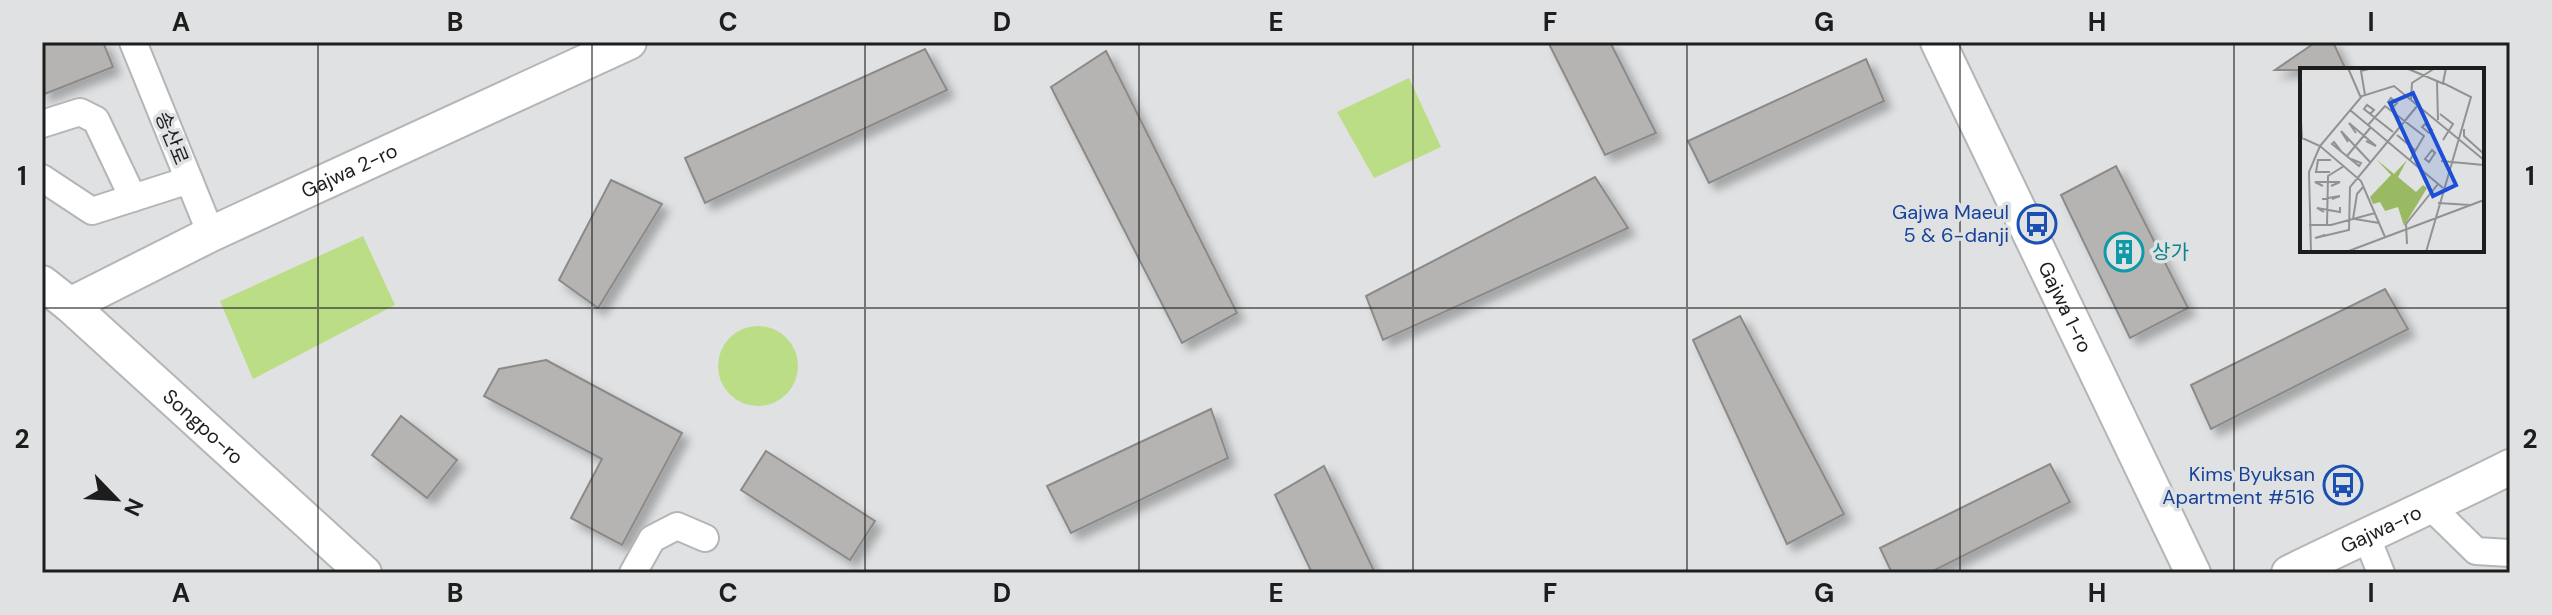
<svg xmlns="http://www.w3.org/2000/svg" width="2552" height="615" font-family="'DM Sans','Noto Sans KR',sans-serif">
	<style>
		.green { fill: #bbdd86 }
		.building { fill: #b5b4b2; stroke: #8b8a89; stroke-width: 2; filter: url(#shadow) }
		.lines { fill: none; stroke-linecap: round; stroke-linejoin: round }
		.minor-casing { stroke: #b4b5b6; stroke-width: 30 }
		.tertiary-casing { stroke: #b4b5b6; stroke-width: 38 }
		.minor { stroke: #fff; stroke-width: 26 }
		.tertiary { stroke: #fff; stroke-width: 34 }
		.grid { fill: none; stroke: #1d1d1d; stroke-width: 2; stroke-opacity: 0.55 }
		.labels { text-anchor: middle; stroke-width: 7; stroke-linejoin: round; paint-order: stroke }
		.street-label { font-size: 20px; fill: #1d1d1d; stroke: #dfe1e2 }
		.transit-label { font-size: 20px; fill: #164399; stroke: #dfe1e2; text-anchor: end }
		.culture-label { font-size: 20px; fill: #0d838f; stroke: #dfe1e2; text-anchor: start }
		.inset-road { fill: none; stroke: #919393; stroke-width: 2 }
		.view { fill: #1d4ed8; fill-opacity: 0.15; stroke: #1d4ed8; stroke-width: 4 }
		.inset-edge { fill: none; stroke: #1d1d1d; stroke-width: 4 }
		.neatline { fill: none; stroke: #1d1d1d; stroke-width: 3 }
		.grid-label { font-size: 26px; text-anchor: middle; font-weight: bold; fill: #1d1d1d }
	</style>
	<defs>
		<filter id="shadow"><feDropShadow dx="7" dy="7" stdDeviation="4" flood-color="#0004"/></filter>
	</defs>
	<rect width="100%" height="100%" fill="#dfe1e2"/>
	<g class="green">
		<path d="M1409,78L1441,147L1374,178L1337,112Z"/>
		<path d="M363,236L395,305L253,379L220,301Z"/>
		<circle cx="758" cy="366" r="40"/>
	</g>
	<g class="building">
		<path d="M42,42H103L113,67L42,95Z"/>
		<path d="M1548,42H1610L1656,133L1605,155Z"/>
		<path d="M2316,42H2333L2346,70H2275Z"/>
		<path d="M925,49L947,90L705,203L685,158Z"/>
		<path d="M1106,51L1237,313L1182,343L1051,87Z"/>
		<path d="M1866,59L1884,101L1709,183L1688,141Z"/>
		<path d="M2116,166L2188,308L2130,338L2061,195Z"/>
		<path d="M1595,177L1628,228L1383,340L1366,296Z"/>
		<path d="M611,180L662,204L598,308L559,280Z"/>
		<path d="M2385,289L2408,329L2211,429L2191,385Z"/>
		<path d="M1740,316L1844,514L1787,544L1693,340Z"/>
		<path d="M546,360L682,433L622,545L571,518L602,459L484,396L499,369Z"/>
		<path d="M1211,409L1228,458L1071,533L1047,486Z"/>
		<path d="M401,416L457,460L427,498L372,455Z"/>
		<path d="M766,451L875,521L850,560L741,490Z"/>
		<path d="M2050,464L2070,502L1929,573H1892L1880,548Z"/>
		<path d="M1324,466L1375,573H1312L1275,495Z"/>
	</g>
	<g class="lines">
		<g class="minor-casing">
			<g id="minor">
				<path d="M133,42L211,234"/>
				<path d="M42,124L80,112L96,120L133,198"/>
				<path d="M42,178L92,211L189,180"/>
				<path d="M2431,507L2476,551L2510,553"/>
				<path d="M2366,535L2381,573"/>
				<path d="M633,573L652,539L677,526L705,538"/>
			</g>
		</g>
		<g class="tertiary-casing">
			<g id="tertiary">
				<path id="s1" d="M1938,42L2193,573"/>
				<path id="s2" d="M42,283L70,305L364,573"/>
				<path id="s3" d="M70,305L211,234L629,42"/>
				<path id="s4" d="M2289,573C2362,537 2437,504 2510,467"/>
			</g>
		</g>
		<use href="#minor" class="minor"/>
		<use href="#tertiary" class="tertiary"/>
	</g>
	<path class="grid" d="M318,42V573M592,42V573M865,42V573M1139,42V573M1413,42V573M1687,42V573M1960,42V573M2234,42V573M42,308H2510"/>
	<defs>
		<g id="bus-ring" transform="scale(2)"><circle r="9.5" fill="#dfe1e2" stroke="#1a4fb4" stroke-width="1.5"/><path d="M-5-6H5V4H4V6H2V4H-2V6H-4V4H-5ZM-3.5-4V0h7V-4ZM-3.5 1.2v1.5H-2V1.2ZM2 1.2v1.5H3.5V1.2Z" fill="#1a4fb4"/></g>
		<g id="building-ring" transform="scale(2)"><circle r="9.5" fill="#dfe1e2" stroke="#0f9aa8" stroke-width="1.5"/><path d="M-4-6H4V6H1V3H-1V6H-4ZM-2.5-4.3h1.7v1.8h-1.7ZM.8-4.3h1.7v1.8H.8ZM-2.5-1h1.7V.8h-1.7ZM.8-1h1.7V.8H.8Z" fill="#0f9aa8"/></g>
	</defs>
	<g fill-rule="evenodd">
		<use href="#bus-ring" x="2037" y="224"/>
		<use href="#building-ring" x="2124" y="252"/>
		<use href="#bus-ring" x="2343" y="485"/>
	</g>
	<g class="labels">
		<g class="street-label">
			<text transform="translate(172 138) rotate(68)" y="7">송산로</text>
			<text dy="7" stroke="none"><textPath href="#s3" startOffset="310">Gajwa 2-ro</textPath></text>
			<text dy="7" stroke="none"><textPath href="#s1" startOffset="294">Gajwa 1-ro</textPath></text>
			<text dy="7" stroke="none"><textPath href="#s2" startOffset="216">Songpo-ro</textPath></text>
			<text dy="7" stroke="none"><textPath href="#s4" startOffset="102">Gajwa-ro</textPath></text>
		</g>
		<g class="transit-label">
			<text x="2009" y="219">Gajwa Maeul<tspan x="2009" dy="23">5 &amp; 6-danji</tspan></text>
			<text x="2315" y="481">Kims Byuksan<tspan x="2315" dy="23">Apartment #516</tspan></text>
		</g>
		<g class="culture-label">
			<text x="2152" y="259">상가</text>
		</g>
	</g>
	<g transform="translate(2300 68)">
		<rect width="184" height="184" fill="#dfe1e2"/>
		<path d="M76,91L94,106L107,92L98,109L116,124L123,117L127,120L104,158L98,139L85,143L80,134L73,136L70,129L91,107Z" fill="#99ba62"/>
		<path class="inset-road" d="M48,0L61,30M106,0L144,16M146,0L184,1M137,13L138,52M65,27L61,3L73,0M91,30L97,35L94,38L88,34ZM111,31L112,15L135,0M0,39L2,70M50,42L143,120M70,46L74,42L67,37L64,41L93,64M140,46L153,56L143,72M125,56L132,62L129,65L122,59ZM68,57L85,38L124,68L110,92M164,61V68L184,86M56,65L49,55L76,78L66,73M97,67L116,83M0,69L20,78L61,113L85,169M48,74L41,63L70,94M132,82L135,85L129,94L125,91ZM41,83L34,74L32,76L59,98L61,95L51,91M47,88L71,59M141,93L184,97M30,104H16L18,92H31M23,118L15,114H40L31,118M22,131L40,128L32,131M138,135L170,137M24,144L17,140L40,144V139M53,151L57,126L64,118M55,151L79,155M9,157H31L75,145M27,157L28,108L44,98M25,167L15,170L49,162L50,119L118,37M107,176L106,156L138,116M11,184L9,104L20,78L62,28L94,18L184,92M46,184L184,132M126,184L171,29L143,15L146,0"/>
		<path class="view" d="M113,25L156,117L133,128L90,35Z"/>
		<rect width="184" height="184" class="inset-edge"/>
	</g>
	<rect width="2552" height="615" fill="none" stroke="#dfe1e2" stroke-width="88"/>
	<g transform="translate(116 499) rotate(115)" stroke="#dfe1e2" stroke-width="6" paint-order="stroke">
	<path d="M0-6L14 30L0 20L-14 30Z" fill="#1d1d1d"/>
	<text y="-12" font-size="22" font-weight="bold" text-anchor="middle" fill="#1d1d1d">N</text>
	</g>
	<rect x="44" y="44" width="2464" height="527" class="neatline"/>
	<g class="grid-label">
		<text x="181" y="31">A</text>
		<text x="455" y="31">B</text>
		<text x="728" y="31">C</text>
		<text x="1002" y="31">D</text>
		<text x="1276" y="31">E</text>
		<text x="1550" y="31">F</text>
		<text x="1824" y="31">G</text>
		<text x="2097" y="31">H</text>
		<text x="2371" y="31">I</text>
		<text x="22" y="185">1</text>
		<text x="2530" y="185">1</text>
		<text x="22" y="448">2</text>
		<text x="2530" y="448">2</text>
		<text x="181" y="602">A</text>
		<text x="455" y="602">B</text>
		<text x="728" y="602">C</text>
		<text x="1002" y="602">D</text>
		<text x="1276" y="602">E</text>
		<text x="1550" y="602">F</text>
		<text x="1824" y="602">G</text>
		<text x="2097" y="602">H</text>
		<text x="2371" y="602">I</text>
	</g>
</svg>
